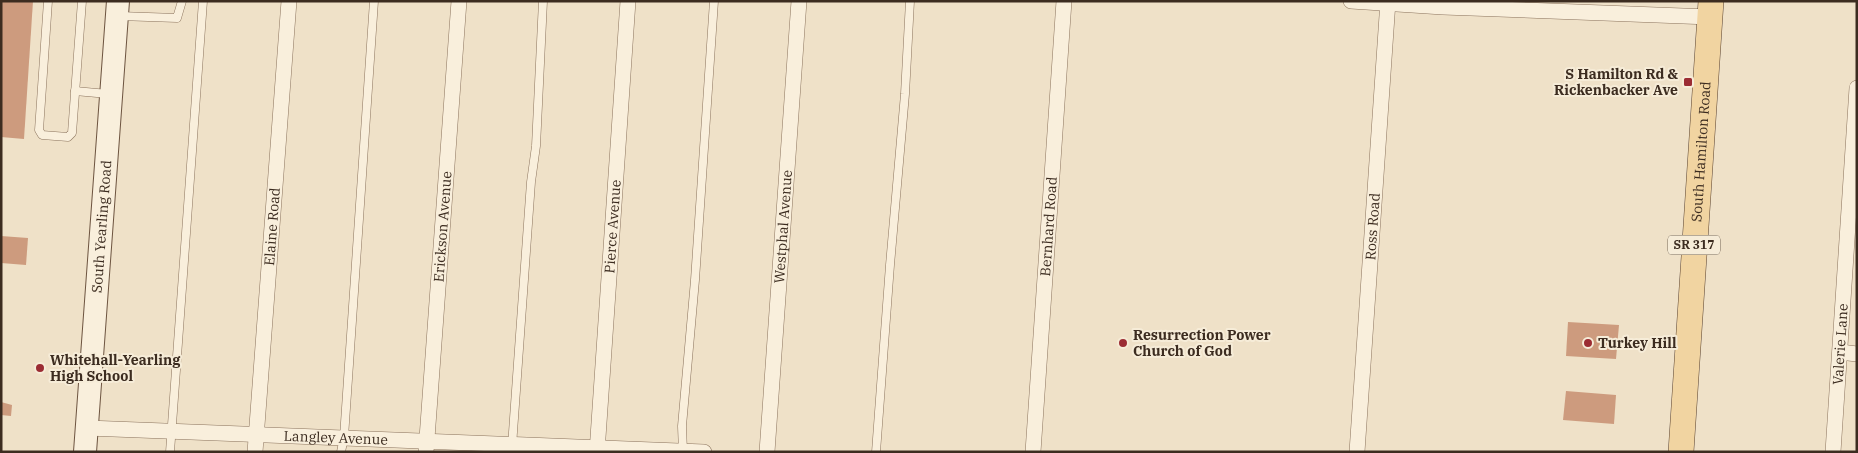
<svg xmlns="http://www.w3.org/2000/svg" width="1858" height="453" font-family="'IBM Plex Serif',serif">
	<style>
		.building { fill: #cd9b7e }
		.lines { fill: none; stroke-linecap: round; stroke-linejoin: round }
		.lane-casing { stroke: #8b735d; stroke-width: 9 }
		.street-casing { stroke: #8b735d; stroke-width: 16 }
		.secondary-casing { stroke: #6d5440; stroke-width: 24 }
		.primary-casing { stroke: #594231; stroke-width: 26 }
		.lane { stroke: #f9efdc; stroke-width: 8 }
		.street { stroke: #f9efdc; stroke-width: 15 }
		.secondary { stroke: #f9efdc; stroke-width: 22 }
		.primary { stroke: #f1d4a1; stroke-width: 25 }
		.poi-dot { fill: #9b2c33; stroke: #f6ecd8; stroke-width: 2 }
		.labels { text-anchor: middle; stroke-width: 4; stroke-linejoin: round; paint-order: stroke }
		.shield { fill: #f6ecd8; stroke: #746657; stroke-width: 1 }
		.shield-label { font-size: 12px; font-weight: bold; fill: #3c2c20 }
		.poi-label { font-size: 14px; font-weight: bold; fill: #3c2c20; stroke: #f6ecd8; text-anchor: start }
		.street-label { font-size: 14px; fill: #3c2c20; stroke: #f6ecd8 }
	</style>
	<rect width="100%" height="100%" fill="#efe1c8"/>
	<g class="building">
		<path d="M1,1H33L24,139L1,137Z"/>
		<path d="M1,236L28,238L26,265L1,263Z"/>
		<path d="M1568,322L1619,325L1616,359L1566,356Z"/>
		<path d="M1566,391L1616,395L1614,424L1563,420Z"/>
		<path d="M1,402L12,405L11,416L1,415Z"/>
	</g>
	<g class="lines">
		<g class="lane-casing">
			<g id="lane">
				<path d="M48,1L39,130L42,135L68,137L72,133L82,1"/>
				<path d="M119,16L177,18L182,1"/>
				<path d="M75,91L108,94"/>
				<path d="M512,446L531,182L536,146L543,1"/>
				<path d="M170,452L203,1"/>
				<path d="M341,452L344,437L374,1"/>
				<path d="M683,452L682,426L695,280L714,1"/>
				<path d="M876,452L890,265L905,94L910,1"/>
			</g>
		</g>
		<g class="street-casing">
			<g id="street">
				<path d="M1351,1L1443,7L1710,17"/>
				<path d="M1840,352L1857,354"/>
				<path id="s1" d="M87,428L704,452"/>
				<path id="s2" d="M255,452L289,1"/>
				<path id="s3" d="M426,452L459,1"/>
				<path id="s4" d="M597,452L628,1"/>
				<path id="s5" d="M767,452L799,1"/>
				<path id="s6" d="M1033,452L1064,1"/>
				<path id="s7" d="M1357,452L1388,1"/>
				<path id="s8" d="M1833,452L1857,88"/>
			</g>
		</g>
		<g class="secondary-casing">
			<g id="secondary">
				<path id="s9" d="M85,452L118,1"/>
			</g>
		</g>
		<g class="primary-casing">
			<g id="primary">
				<path id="s10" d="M1681,452L1711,1"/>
			</g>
		</g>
		<use href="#lane" class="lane"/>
		<use href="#street" class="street"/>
		<use href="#secondary" class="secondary"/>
		<use href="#primary" class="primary"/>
	</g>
	<g class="poi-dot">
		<rect x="1683" y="77" width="10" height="10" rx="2.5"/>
		<circle cx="1123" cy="343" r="5"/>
		<circle cx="1588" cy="343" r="5"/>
		<circle cx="40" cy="368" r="5"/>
	</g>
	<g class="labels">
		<rect class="shield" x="1668" y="235.5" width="52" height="19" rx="4"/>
		<g class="shield-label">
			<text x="1694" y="249">SR 317</text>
		</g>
		<g class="poi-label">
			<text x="1678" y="79" text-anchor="end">S Hamilton Rd &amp;<tspan x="1678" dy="16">Rickenbacker Ave</tspan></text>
			<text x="1133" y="340">Resurrection Power<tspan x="1133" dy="16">Church of God</tspan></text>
			<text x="1598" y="348">Turkey Hill</text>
			<text x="50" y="365">Whitehall-Yearling<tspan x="50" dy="16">High School</tspan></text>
		</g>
		<g class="street-label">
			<text dy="5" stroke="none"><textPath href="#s10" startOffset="301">South Hamilton Road</textPath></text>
			<text dy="5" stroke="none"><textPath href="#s2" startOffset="226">Elaine Road</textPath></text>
			<text dy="5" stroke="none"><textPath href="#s5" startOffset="226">Westphal Avenue</textPath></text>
			<text dy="5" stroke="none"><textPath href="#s6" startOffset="226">Bernhard Road</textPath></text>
			<text dy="5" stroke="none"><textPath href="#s7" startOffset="226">Ross Road</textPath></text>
			<text dy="5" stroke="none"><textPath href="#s9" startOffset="226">South Yearling Road</textPath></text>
			<text dy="5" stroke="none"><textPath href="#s3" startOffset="226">Erickson Avenue</textPath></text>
			<text dy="5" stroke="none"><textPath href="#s4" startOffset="226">Pierce Avenue</textPath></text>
			<text dy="5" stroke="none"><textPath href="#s8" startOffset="108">Valerie Lane</textPath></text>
			<text dy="5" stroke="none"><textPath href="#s1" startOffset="249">Langley Avenue</textPath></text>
		</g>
	</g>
	<rect width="1858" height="453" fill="none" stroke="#3c2c20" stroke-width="5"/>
</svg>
